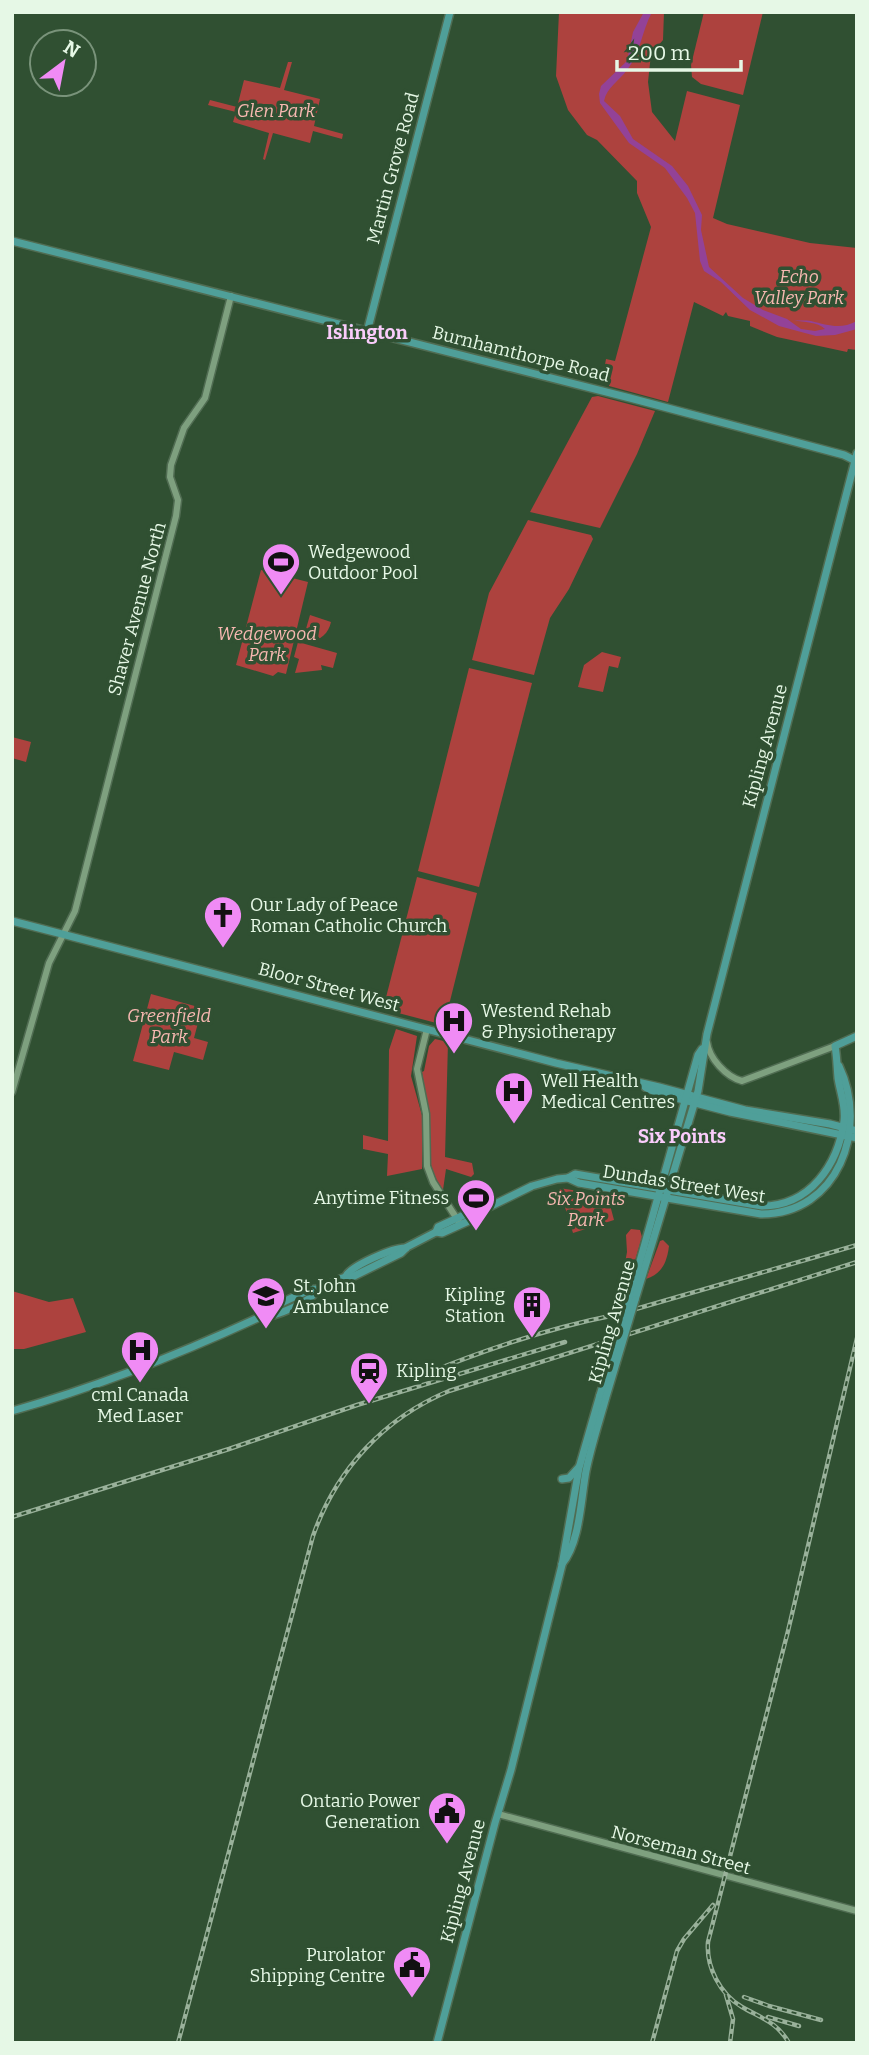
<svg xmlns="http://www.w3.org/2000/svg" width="869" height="2055" font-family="Bitter,serif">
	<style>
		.green { fill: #ad423e }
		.water { fill: #934297 }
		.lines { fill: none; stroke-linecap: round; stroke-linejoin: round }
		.minor-casing { stroke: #506c52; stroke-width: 9 }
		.major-casing { stroke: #506c52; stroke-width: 10 }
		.minor { stroke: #7ea07f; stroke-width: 6 }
		.major { stroke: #4f9f99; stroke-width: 7 }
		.rail-casing { stroke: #99b19a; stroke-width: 4.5 }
		.rail { stroke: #305032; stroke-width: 2; stroke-dasharray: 5; stroke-linecap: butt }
		.major-bridge-casing { stroke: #506c52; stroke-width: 10; stroke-linecap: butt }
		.major-bridge { stroke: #4f9f99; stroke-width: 7 }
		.labels { text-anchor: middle; stroke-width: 7; stroke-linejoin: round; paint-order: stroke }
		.park-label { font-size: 18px; font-style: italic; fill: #f7b8b1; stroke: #305032 }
		.street-label { font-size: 18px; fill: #e6f8e6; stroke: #305032 }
		.poi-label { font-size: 18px; fill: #e6f8e6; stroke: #305032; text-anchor: start }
		.neighbourhood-label { font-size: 19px; font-weight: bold; fill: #faccfb; stroke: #305032 }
	</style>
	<rect width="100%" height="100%" fill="#305032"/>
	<g class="green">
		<path d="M559,12H664L663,40L651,54L648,82L652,112L675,141L687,91L740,105L713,218L727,224L810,243L857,248V350L848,349L847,352L777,337L750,326V321L728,316L726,312L723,316L694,302L668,402L609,386V384L602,382L606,359L615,361L651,227L637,193V181L597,140L587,135L568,110L556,76Z"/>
		<path d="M704,12H763L743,95L701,84L692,77L691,65Z"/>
		<path d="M288,62H292L284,90L320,99L314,126L343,134L342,139L313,131L310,143L273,133L265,160L263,159L269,133L233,122L236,112L208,105L210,100L237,107L244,80L280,88Z"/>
		<path d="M598,396L655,411L637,454L600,528L530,512L592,397Z"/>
		<path d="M528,520L591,535L593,539L569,589L550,618L534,675L472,660L489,593Z"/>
		<path d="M261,570L308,582L286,674L278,672L273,676L236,665Z"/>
		<path d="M310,615L331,622C328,636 317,643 303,639Z"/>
		<path d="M298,642L337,653L333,668L321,665L322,670L295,673L299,659L294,657Z"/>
		<path d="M602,652L621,657L618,668L609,666L603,692L578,687L584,665Z"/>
		<path d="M469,668L532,683L479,887L418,871Z"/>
		<path d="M12,737L31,742L26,762L12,758Z"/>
		<path d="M417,877L477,893L444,1025L383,1009Z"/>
		<path d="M151,994L202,1008L194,1038L208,1042L203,1060L174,1052L169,1070L133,1061Z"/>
		<path d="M396,1029L417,1036L411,1076L423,1119L422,1169L387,1176L388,1154L363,1149V1135L388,1141L389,1050Z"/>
		<path d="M435,1039L448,1042L445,1157L472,1163L474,1174L471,1177L446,1169L443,1190C422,1159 433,1148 429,1116C428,1101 424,1087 422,1072L424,1071L429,1046Z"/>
		<path d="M559,1188L611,1196L610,1205L614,1220L573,1233Z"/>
		<path d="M631,1229L640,1230L642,1237L629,1281L627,1282L622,1279L627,1252L626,1235Z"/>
		<path d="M663,1240L669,1246C667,1262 662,1274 646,1279L660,1241Z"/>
		<path d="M12,1291L49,1302L73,1298L86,1332L24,1349H12Z"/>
	</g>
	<path class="water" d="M644,12H652C642,31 640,54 627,70C619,81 607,87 604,101L620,116L633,139L672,166L688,186L702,215L701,230L709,267L743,298L763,310L787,319L801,329L815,331L825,329C817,321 804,323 794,320C800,321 805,320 811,321C828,325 840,330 857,321V329L835,335L816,336L779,326L750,310L721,282L704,271L700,261L695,213L687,198L665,168L629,143L600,103L599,94L601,86L627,61L633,32Z"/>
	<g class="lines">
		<g class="minor-casing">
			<g id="minor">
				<path d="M427,1029L417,1069L426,1114L427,1166L433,1182L459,1222"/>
				<path d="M707,1042C709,1058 726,1077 742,1081L835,1046"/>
				<path d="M12,1092L49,963L75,911L176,516L178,500L170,477L171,465L184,428L205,398L231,296"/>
				<path d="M498,1814L857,1911"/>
			</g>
		</g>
		<g class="major-casing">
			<g id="major">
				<path d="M12,241L630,398L844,455L856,461"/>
				<path d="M367,332L450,12"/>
				<path d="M12,921L556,1063L659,1087L745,1110L830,1124L857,1131"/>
				<path d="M645,1087L657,1093L730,1112L857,1138"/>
				<path d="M568,1178L579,1183L761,1214C838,1214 869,1129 839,1066"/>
				<path d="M436,1232L442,1233L482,1215L487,1208"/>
				<path d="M346,1276C351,1266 394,1247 406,1248"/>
				<path d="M629,1300L698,1055L702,1049"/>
				<path d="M635,1300L698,1091L707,1034L857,453"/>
				<path d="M260,1317C273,1318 311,1302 317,1290"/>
				<path d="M12,1411C97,1387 180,1354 260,1317L266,1310L311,1289C326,1292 337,1275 352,1277L401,1253L407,1247L436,1232L438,1227L479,1208H487L532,1186L557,1179L568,1178L575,1174L762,1206C810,1206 838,1165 844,1121C846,1106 840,1092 838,1078C837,1067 837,1057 835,1046L857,1036"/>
				<path d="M562,1479L569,1478L578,1468"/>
				<path d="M562,1564C580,1543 581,1498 586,1471C591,1446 599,1422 606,1397"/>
				<path d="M437,2043L495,1823L511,1770L562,1565L579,1468L600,1395"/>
			</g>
		</g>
		<use href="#minor" class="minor"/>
		<use href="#major" class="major"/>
		<g class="rail-casing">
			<g id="rail">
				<path d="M418,1377C481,1351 548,1328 615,1315L857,1245"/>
				<path d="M12,1517L229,1449L357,1405L565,1342"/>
				<path d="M726,1995L733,2019L730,2043"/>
				<path d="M744,1997L769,2006L821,2020"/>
				<path d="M768,2017L799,2026"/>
				<path d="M178,2043L313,1536C336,1470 384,1418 449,1391L857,1262"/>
				<path d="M652,2043L677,1951L684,1939L713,1905"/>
				<path d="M789,2043C777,2022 761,2018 742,2007C720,1994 706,1967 708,1942L788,1631L857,1338"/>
			</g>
		</g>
		<use href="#rail" class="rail"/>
		<g class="major-bridge-casing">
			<g id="major-bridge">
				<path d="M600,1395L629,1300"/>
				<path d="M606,1397L635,1300"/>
			</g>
		</g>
		<use href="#major-bridge" class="major-bridge"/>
	</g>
	<defs>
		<g id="stadium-pin" transform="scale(2.0125)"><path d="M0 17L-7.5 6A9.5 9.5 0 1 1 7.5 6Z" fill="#f08bf5" stroke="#305032"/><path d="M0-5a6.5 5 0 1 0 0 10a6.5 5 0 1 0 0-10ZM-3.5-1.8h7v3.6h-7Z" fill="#111"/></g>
		<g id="church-pin" transform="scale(2.0125)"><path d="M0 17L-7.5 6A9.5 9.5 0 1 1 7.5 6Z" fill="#f08bf5" stroke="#305032"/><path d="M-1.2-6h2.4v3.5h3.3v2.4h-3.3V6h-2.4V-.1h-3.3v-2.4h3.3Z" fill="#111"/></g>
		<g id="hospital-pin" transform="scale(2.0125)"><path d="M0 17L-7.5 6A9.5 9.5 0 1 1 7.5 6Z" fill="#f08bf5" stroke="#305032"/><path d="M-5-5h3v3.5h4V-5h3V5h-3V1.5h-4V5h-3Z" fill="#111"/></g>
		<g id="university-pin" transform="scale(2.0125)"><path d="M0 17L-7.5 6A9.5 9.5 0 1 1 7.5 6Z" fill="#f08bf5" stroke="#305032"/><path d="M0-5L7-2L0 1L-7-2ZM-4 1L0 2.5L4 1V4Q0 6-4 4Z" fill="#111"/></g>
		<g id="building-pin" transform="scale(2.0125)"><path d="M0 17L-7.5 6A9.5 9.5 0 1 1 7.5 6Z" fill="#f08bf5" stroke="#305032"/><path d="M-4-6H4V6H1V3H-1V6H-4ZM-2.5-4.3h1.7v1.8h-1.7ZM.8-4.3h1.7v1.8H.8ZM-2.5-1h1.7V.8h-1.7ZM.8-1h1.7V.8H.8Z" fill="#111"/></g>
		<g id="station-pin" transform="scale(2.0125)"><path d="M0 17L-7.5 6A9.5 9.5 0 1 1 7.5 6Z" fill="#f08bf5" stroke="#305032"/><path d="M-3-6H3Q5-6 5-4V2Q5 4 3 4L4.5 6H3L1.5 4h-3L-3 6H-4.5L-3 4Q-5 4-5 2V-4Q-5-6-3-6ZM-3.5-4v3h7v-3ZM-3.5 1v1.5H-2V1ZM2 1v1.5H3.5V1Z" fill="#111"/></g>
		<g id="civic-pin" transform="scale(2.0125)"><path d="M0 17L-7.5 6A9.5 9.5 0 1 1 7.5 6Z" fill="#f08bf5" stroke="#305032"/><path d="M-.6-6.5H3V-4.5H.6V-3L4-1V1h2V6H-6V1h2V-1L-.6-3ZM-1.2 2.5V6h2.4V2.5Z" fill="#111"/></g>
	</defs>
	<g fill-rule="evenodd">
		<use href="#stadium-pin" x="281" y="562"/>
		<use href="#church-pin" x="223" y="915"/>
		<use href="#hospital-pin" x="454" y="1021"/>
		<use href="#hospital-pin" x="514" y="1091"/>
		<use href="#stadium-pin" x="476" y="1198"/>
		<use href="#university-pin" x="266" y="1296"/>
		<use href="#building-pin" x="532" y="1305"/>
		<use href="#hospital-pin" x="140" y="1350"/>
		<use href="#station-pin" x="369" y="1371"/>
		<use href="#civic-pin" x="447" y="1811"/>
		<use href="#civic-pin" x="412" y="1965"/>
	</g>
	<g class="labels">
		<g class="park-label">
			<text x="276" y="117">Glen Park</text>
			<text x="799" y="283">Echo<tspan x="799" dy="21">Valley Park</tspan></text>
			<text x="267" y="640">Wedgewood<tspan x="267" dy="21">Park</tspan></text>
			<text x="169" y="1022">Greenfield<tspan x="169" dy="21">Park</tspan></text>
			<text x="586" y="1205">Six Points<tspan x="586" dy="21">Park</tspan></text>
		</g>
		<g class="street-label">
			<text transform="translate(393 168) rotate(-75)" y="6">Martin Grove Road</text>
			<text transform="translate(521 354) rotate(14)" y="6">Burnhamthorpe Road</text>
			<text transform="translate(137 609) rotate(-75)" y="6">Shaver Avenue North</text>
			<text transform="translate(765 746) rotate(-75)" y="6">Kipling Avenue</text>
			<text transform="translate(329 987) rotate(15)" y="6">Bloor Street West</text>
			<text transform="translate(684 1184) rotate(9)" y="6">Dundas Street West</text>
			<text transform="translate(612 1322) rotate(-74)" y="6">Kipling Avenue</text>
			<text transform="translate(681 1850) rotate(15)" y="6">Norseman Street</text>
			<text transform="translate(463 1881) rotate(-75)" y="6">Kipling Avenue</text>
		</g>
		<g class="poi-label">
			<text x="308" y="558">Wedgewood<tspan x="308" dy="21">Outdoor Pool</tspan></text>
			<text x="250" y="911">Our Lady of Peace<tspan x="250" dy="21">Roman Catholic Church</tspan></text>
			<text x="481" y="1017">Westend Rehab<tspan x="481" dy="21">&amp; Physiotherapy</tspan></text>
			<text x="541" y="1087">Well Health<tspan x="541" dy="21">Medical Centres</tspan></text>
			<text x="449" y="1204" text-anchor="end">Anytime Fitness</text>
			<text x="293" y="1292">St. John<tspan x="293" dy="21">Ambulance</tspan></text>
			<text x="505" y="1301" text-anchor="end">Kipling<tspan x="505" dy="21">Station</tspan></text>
			<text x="396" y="1377">Kipling</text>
			<text x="140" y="1401" text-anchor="middle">cml Canada<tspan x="140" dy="21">Med Laser</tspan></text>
			<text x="420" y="1807" text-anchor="end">Ontario Power<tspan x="420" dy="21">Generation</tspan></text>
			<text x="385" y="1961" text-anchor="end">Purolator<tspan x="385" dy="21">Shipping Centre</tspan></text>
		</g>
		<g class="neighbourhood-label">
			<text x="367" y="339">Islington</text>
			<text x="682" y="1143">Six Points</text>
		</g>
	</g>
	<rect width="869" height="2055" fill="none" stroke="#e6f8e6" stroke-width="28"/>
	<g transform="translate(63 63) rotate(32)"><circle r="33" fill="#305032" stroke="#79937a" stroke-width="2"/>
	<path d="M0-5L12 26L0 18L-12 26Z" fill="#f08bf5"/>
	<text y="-10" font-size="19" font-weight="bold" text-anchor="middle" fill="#e6f8e6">N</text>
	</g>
	<path d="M617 60v10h124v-10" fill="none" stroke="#e6f8e6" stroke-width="3.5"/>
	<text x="628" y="60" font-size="21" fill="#e6f8e6" stroke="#305032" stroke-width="5" paint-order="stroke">200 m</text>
</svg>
